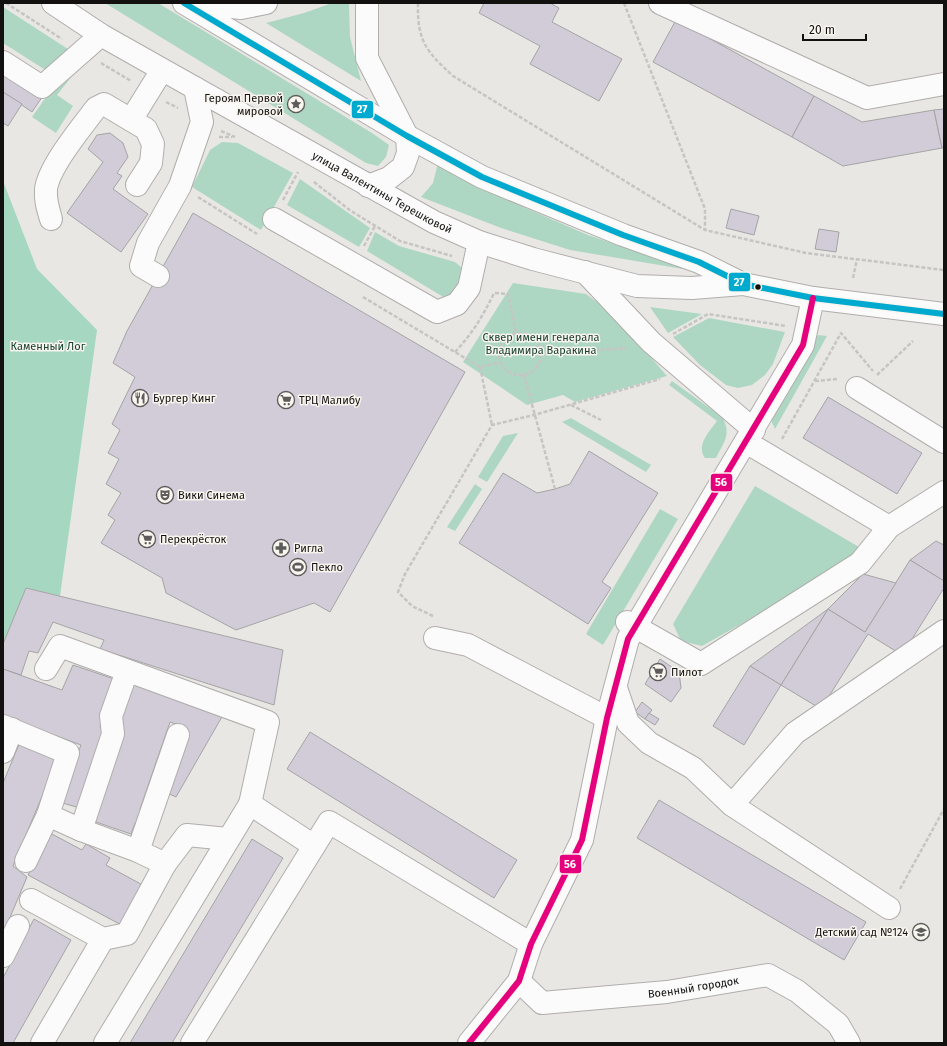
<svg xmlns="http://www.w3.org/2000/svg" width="947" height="1046" font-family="'Fira Sans',sans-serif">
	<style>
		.green { fill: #aed7c3 }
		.forest { fill: #a6d7c0 }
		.building { fill: #d2ccd8; stroke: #a5a4a4 }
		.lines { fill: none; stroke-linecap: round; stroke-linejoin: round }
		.minor-casing { stroke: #b0aeac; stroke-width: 24 }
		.major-casing { stroke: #b0aeac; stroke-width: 24 }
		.path { stroke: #c6c5c4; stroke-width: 2.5; stroke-dasharray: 4 2; stroke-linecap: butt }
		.minor { stroke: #fcfbfb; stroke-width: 22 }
		.major { stroke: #fcfbfb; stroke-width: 22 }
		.bus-1-casing { stroke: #f9f5ef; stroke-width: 9 }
		.bus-2-casing { stroke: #f9f5ef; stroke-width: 9 }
		.bus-1 { stroke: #00a9ce; stroke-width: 6 }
		.bus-2 { stroke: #e5007d; stroke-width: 6 }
		.bus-dot { fill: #12110f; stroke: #f9f5ef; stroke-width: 1.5 }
		.labels { text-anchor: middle; stroke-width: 3; stroke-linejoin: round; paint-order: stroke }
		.poi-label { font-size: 11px; fill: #12110f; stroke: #f9f5ef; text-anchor: start }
		.street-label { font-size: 11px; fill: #12110f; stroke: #f9f5ef }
		.park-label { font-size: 11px; fill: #184030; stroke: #f9f5ef }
		.line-badge { stroke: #f9f5ef; stroke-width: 1.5 }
		.badge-label { font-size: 11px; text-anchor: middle; font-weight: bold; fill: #fff }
	</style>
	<rect width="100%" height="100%" fill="#e9e7e4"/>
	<g class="green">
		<path d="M105,3H158L372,133L389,145L386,157L378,166L366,163Z"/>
		<path d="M332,3H349L350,37L361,81L266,23L304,13Z"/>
		<path d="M3,7L71,51L47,71L3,43Z"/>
		<path d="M76,71L57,95L73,106L56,133L32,117L56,83Z"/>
		<path d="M222,142L238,143L293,173L261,230L192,187L210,150Z"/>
		<path d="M438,163L523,207L588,235L695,271L570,250L501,228L421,197L433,183Z"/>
		<path d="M300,179L370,228L359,247L287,205Z"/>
		<path d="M375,232L399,246L455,262L462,268L465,283L450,301L367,251Z"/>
		<path d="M513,283L586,294L613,314L667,376L575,402L563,395L527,405L463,362Z"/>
		<path d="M650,307L702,314L668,333Z"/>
		<path d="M709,318L785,332L773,364L765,375L752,385L738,388L726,385L700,365L673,337Z"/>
		<path d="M818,335L827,336L775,429L771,420Z"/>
		<path d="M672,381L722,417C732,434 724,442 716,458H705C696,445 709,432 717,421L669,385Z"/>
		<path d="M571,418L651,465L646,472L562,422Z"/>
		<path d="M518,433L487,482L478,477L503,436Z"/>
		<path d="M475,484L482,489L455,531L447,527Z"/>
		<path d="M755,486L859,547L848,564L702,646L681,641L673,624Z"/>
		<path d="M660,509L678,519L603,645L586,634Z"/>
	</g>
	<path class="forest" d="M3,181L37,269L97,330L60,596L26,588L3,644Z"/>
	<g class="building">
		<path d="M484,3H550L559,8L552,22L622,59L599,101L530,64L540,46L479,13Z"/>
		<path d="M676,20L814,96L792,137L653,62Z"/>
		<path d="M3,50L51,84L32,112L3,92Z"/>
		<path d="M3,92L22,104L8,126L3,123Z"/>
		<path d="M814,96L862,122L934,110L942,148L843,166L792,137Z"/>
		<path d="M944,109V148H942L934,110Z"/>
		<path d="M110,133L123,143L128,157L117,173L122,176L113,189L148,214L121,252L67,213L103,162L88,149L97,135Z"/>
		<path d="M731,209L759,216L754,235L726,228Z"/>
		<path d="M193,213L465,372L330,612L314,603L236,630L166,593L162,578L101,543L115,520L108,515L121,493L106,484L119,459L108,453L120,430L112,424L135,377L113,363L127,331Z"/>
		<path d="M819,229L839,232L836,252L815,249Z"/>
		<path d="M828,397L922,453L897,494L803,438Z"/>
		<path d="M589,451L658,493L602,582L611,588L588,624L459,543L503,473L537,493L555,489L570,484Z"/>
		<path d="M936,541L944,545V581L910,560Z"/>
		<path d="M910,560L944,581V588L902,655L868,634L821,709L781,685L828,609L865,632Z"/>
		<path d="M863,574L896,583L865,632L828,609Z"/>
		<path d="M26,588L283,650L274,705L100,649L104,640L53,622L38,653L29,651L21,675L3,669V644Z"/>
		<path d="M828,609L781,685L750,666Z"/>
		<path d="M660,659L679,672L681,688L671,702L645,684Z"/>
		<path d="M73,665L117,680L100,727L107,729L80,808L59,802L81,745L3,716V669L62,690Z"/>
		<path d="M750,666L781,685L744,745L713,726Z"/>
		<path d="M132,681L223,715L176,797L165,792L187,728L170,722L140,809L146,811L142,823H135L131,834L93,821L124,732L118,730Z"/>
		<path d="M642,702L652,710L645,719L635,712Z"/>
		<path d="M649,713L659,719L655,725L645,719Z"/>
		<path d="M310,732L517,860L494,898L287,769Z"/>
		<path d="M20,742L58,758L13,866L27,877L3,934V783Z"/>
		<path d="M659,800L866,922L844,960L637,838Z"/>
		<path d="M50,833L82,850L86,844L110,858L106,865L148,888L127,928L28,875Z"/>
		<path d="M252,839L283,858L172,1043H130Z"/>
		<path d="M34,919L71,940L13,1043H3V978Z"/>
	</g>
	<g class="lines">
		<g class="minor-casing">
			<g id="minor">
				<path d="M660,3L867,98L944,84"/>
				<path d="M3,62L42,87L101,35"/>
				<path d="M137,185L151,163L153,144L146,129L131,120L162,70"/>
				<path d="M51,219C48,209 45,200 46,189C49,166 82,127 96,108L104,104L131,120"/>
				<path d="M274,219L437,312L457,304L469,288L479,242"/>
				<path d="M585,272L651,342L754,430"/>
				<path d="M158,276L141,266L148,243L180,186L202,122L195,88"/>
				<path d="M857,388L944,442"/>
				<path d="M746,442L889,527L944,492"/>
				<path d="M627,622L701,664L860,563L889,527"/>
				<path d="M435,638L468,645L607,718"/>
				<path d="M46,669L60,646L268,722L250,804L314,846"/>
				<path d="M127,671L111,716L113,734L81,830L138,851"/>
				<path d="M616,688L628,723L649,743L693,768L732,805L889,908"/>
				<path d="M3,726L68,753L48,815"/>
				<path d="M178,735L138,851L165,864L187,835L228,839"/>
				<path d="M3,752L12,729"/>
				<path d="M732,805L795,733L944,631"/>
				<path d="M26,861L48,815L81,830"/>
				<path d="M31,900L103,939L127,934L165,864"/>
				<path d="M3,956L18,926"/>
				<path id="s1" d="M519,981L542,1003L667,992L768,975L797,991L838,1024L849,1043"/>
				<path d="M42,1043L103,939"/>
				<path d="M105,1043L250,804"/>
				<path d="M192,1043L329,822L531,944"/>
				<path d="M469,1043L519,981L531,944L582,840L607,718L628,639L803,345L813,298"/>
			</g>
		</g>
		<g class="major-casing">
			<g id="major">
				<path id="s2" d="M53,3L101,35L195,88L434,222L479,242L533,259L637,286L692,288L743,284"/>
				<path d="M184,3L407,136L482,177L623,235L699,262L743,284L813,298L944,314"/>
				<path d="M199,3L241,8L266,3"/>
				<path d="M367,3V58L407,136L408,153L403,167L389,178L368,186"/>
			</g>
		</g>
		<g class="path">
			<path d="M6,3L62,39"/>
			<path d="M418,3C417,41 426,51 453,76L705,230L806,253L944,270"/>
			<path d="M624,3L705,209V229"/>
			<path d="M101,63L131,81"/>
			<path d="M166,102L178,108"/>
			<path d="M221,131L235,137"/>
			<path d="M219,137H232"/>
			<path d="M314,182L351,211L400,241L452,256"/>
			<path d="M198,197L257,234"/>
			<path d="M283,200L298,172"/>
			<path d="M364,246L375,226"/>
			<path d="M853,278L857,259"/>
			<path d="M363,297L480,367L500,362"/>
			<circle cx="520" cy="354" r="21"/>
			<path d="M673,334L708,314L786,326"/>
			<path d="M455,352C472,334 483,316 494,293L508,294L516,332"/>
			<path d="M541,354L627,348"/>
			<path d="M480,367L492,425"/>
			<path d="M524,375L555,489"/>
			<path d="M877,375L913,341"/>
			<path d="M815,381L838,379"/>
			<path d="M571,405L601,420"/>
			<path d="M782,439L841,333L873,371"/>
			<path d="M433,616L412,606L398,592L405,574L492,425L534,415L660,379"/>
			<path d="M900,889L944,809"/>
		</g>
		<use href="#minor" class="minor"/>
		<use href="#major" class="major"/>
		<g class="bus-1-casing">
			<path id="bus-1" d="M184,3L407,136L482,177L623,235L699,262L743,284L813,298L944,314"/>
		</g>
		<g class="bus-2-casing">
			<path id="bus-2" d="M469,1043L519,981L531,944L582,840L607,718L628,639L803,345L813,298"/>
		</g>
		<use href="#bus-1" class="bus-1"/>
		<use href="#bus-2" class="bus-2"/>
	</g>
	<defs>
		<g id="sight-ring" transform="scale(0.9)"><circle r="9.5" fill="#f9f5ef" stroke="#5d5c5a" stroke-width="1.5"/><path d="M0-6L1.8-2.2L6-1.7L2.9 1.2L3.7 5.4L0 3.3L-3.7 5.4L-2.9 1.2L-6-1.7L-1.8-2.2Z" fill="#5d5c5a"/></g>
		<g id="restaurant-ring" transform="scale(0.9)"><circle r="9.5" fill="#f9f5ef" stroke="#5d5c5a" stroke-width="1.5"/><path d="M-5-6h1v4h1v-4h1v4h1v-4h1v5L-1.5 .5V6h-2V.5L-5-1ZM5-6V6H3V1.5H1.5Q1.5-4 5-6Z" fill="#5d5c5a"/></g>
		<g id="supermarket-ring" transform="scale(0.9)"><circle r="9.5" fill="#f9f5ef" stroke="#5d5c5a" stroke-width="1.5"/><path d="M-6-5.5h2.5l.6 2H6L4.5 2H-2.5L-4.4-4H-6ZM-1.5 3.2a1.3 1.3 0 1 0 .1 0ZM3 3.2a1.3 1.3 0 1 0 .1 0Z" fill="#5d5c5a"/></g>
		<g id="theatre-ring" transform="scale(0.9)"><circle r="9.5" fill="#f9f5ef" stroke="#5d5c5a" stroke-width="1.5"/><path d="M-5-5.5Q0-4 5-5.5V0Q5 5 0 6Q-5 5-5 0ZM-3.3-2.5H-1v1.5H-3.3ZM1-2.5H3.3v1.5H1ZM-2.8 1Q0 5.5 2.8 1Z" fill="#5d5c5a"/></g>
		<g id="pharmacy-ring" transform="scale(0.9)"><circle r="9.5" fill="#f9f5ef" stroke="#5d5c5a" stroke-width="1.5"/><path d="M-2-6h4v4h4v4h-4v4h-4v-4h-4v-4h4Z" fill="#5d5c5a"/></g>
		<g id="stadium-ring" transform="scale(0.9)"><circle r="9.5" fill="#f9f5ef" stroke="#5d5c5a" stroke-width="1.5"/><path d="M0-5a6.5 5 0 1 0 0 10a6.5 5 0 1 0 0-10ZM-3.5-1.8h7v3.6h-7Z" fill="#5d5c5a"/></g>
		<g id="school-ring" transform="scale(0.9)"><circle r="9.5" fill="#f9f5ef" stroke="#5d5c5a" stroke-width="1.5"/><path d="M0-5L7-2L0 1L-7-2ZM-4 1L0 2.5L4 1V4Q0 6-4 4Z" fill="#5d5c5a"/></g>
	</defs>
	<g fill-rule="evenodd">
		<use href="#sight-ring" x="296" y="104"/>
		<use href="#restaurant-ring" x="140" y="398"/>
		<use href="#supermarket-ring" x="286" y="400"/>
		<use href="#theatre-ring" x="165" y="495"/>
		<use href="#supermarket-ring" x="147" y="539"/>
		<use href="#pharmacy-ring" x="281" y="548"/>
		<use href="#stadium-ring" x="298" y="567"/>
		<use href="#supermarket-ring" x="658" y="672"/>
		<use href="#school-ring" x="921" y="932"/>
	</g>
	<circle class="bus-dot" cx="758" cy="287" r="3.5"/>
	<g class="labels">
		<g class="poi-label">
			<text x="283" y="102" text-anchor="end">Героям Первой<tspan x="283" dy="13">мировой</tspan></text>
			<text x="153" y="402">Бургер Кинг</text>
			<text x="299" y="404">ТРЦ Малибу</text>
			<text x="178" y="499">Вики Синема</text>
			<text x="160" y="543">Перекрёсток</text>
			<text x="294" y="552">Ригла</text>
			<text x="311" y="571">Пекло</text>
			<text x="671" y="676">Пилот</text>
			<text x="908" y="936" text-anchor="end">Детский сад №124</text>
		</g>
		<g class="street-label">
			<text dy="4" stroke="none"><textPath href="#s2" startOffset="380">улица Валентины Терешковой</textPath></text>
			<text dy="4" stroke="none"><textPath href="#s1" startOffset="184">Военный городок</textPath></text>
		</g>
		<g class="park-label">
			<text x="541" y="341">Сквер имени генерала<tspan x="541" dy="13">Владимира Варакина</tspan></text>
			<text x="48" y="350">Каменный Лог</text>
		</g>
	</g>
	<g class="line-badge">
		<rect x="351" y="100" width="23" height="19" rx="4" fill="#00a9ce"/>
		<rect x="728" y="272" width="23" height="20" rx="4" fill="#00a9ce"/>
		<rect x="710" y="473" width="23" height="19" rx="4" fill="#e5007d"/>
		<rect x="559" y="854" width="23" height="20" rx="4" fill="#e5007d"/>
	</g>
	<g class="badge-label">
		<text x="362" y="113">27</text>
		<text x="739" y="286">27</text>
		<text x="721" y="486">56</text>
		<text x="570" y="868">56</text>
	</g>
	<rect width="947" height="1046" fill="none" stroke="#12110f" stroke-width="8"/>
	<path d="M803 34v6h63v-6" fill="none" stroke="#12110f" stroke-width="2"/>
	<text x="809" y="34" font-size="12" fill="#12110f" stroke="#f9f5ef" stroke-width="3" paint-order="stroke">20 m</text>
</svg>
